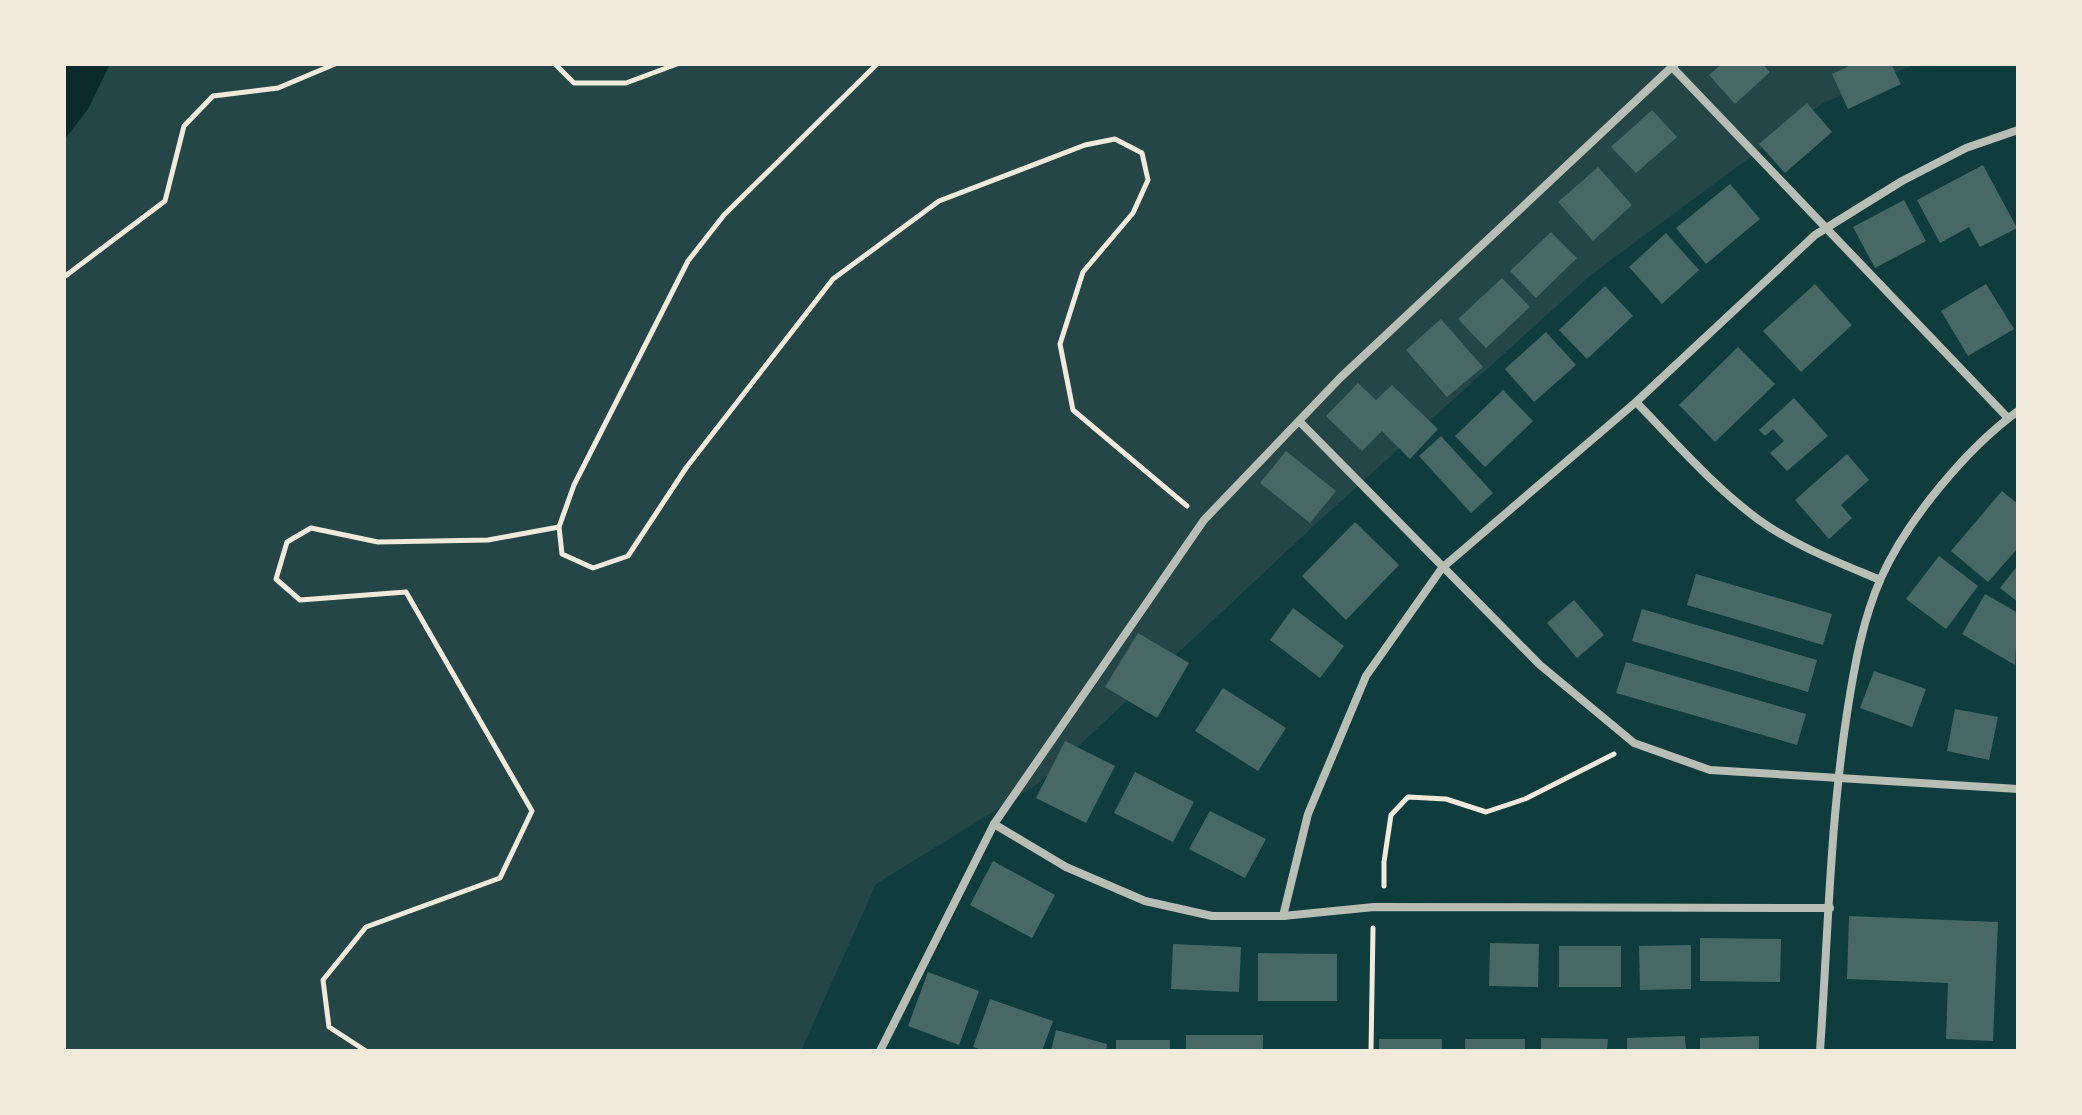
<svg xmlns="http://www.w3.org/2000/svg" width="2082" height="1115" font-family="'Roboto Condensed',sans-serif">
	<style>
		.green { fill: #244646 }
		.water { fill: #0a2a2b }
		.building { fill: #486865 }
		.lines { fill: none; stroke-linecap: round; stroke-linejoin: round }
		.path { stroke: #f1e9da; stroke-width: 5 }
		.minor { stroke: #b8beb3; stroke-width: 8 }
	</style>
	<rect width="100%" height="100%" fill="#0f3d3e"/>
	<path class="green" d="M64,64H1916L1823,103L1591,275L1319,521L1038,784L876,884L801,1051H64Z"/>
	<path class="water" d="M64,64H110L88,109L64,140Z"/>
	<g class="building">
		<path d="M1722,64H1762L1770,72L1735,104L1709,75Z"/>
		<path d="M1853,64H1891L1901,84L1848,109L1832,74Z"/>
		<path d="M1807,103L1832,132L1785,173L1759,144Z"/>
		<path d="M1652,110L1677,137L1636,173L1611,147Z"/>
		<path d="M1983,165L2017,228L1980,247L1969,227L1940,243L1917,200Z"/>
		<path d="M1598,167L1632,205L1593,241L1558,202Z"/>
		<path d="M1730,184L1760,219L1706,264L1676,228Z"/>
		<path d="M1904,200L1926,241L1875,268L1853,227Z"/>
		<path d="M1551,232L1577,258L1536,298L1510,271Z"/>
		<path d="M1666,233L1699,270L1662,304L1629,267Z"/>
		<path d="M1502,278L1530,307L1486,348L1458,319Z"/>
		<path d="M1815,284L1852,325L1801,372L1763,331Z"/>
		<path d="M1986,284L2014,329L1968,356L1941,311Z"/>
		<path d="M1605,286L1633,316L1587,359L1559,330Z"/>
		<path d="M1441,319L1483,367L1447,397L1406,350Z"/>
		<path d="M1546,332L1576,365L1534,402L1505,369Z"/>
		<path d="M1738,347L1775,384L1715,442L1679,405Z"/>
		<path d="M1358,383L1376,400L1392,385L1438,429L1410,459L1382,431L1362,451L1326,416Z"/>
		<path d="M1503,390L1533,421L1485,467L1455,436Z"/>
		<path d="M1794,398L1828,436L1787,471L1770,453L1784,441L1773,429L1765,436L1759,430Z"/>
		<path d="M1441,436L1493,493L1471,513L1419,456Z"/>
		<path d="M1286,451L1336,491L1310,523L1260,483Z"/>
		<path d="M1847,454L1869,480L1841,505L1852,518L1829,539L1795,500Z"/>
		<path d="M2002,491L2018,504V548L1988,582L1951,551Z"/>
		<path d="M1355,522L1399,565L1346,620L1302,576Z"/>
		<path d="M1939,556L1978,586L1946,629L1906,599Z"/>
		<path d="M2018,565V602L2000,588Z"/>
		<path d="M1696,574L1832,614L1823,645L1687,605Z"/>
		<path d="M1985,594L2018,613L2015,665L1962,634Z"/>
		<path d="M1574,600L1604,635L1577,658L1547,623Z"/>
		<path d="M1293,608L1344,646L1320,678L1270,640Z"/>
		<path d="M1642,609L1817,660L1808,692L1632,641Z"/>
		<path d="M1138,633L1189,663L1157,718L1105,687Z"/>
		<path d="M1626,662L1806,714L1797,745L1616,693Z"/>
		<path d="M1874,671L1926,689L1912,727L1860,708Z"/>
		<path d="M1223,688L1286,728L1258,771L1195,731Z"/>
		<path d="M1955,709L1998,717L1989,760L1947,751Z"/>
		<path d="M1065,741L1115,766L1086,823L1036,798Z"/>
		<path d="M1135,772L1194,802L1173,842L1114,813Z"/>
		<path d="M1210,811L1266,839L1245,878L1189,849Z"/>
		<path d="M993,861L1055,895L1032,938L970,905Z"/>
		<path d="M1849,916L1998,922L1993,1041L1946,1039L1948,983L1847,979Z"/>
		<path d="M1700,938L1781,939L1780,982L1700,981Z"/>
		<path d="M1490,943L1539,944L1538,987L1489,986Z"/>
		<path d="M1173,944L1241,947L1239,992L1171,989Z"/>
		<path d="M1691,945V989L1640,990L1639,946Z"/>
		<rect x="1559" y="946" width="62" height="41"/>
		<path d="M1258,953L1337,954V1001H1258Z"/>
		<path d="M928,972L979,991L959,1045L908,1026Z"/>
		<path d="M990,999L1053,1021L1042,1051H985L973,1047Z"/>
		<path d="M1056,1030L1107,1044L1106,1051H1051Z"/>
		<rect x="1186" y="1035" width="77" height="16"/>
		<path d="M1685,1036L1686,1051H1627V1038Z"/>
		<path d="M1759,1036V1051H1700V1038Z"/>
		<path d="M1541,1038L1608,1039L1607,1051H1541Z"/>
		<rect x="1379" y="1039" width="63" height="12"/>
		<rect x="1465" y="1039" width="60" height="12"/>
		<rect x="1116" y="1040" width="54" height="11"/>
	</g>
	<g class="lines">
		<g class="path">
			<path d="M555,64L574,83H626L677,64"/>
			<path d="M877,64L724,215L688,261L574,485L559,527L562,554L593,568L628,556L686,468L833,279L939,201L1085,145L1115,139L1142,153L1148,180L1133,213L1083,272L1060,344L1073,410L1187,506"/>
			<path d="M64,277L165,201L184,126L213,96L278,88L335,64"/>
			<path d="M1384,886V862L1391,815L1408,797L1446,799L1486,812L1525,799L1614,754"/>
			<path d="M366,1051L329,1027L323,980L366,927L500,878L532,811L406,592L300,600L276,579L287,542L311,528L378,542L488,540L559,527"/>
			<path d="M1371,1051L1373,928"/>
		</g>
		<g class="minor">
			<path d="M1672,67L2008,418"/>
			<path d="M1636,402C1675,442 1714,487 1759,520C1795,546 1840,563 1880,580"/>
			<path d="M1299,421L1540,665L1634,743L1710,770L2018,789"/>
			<path d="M994,824L1066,867L1145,901L1212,916H1283L1374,907L1830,908"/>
			<path d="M1283,916L1308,814L1366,676L1442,568L1636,402L1815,235L1902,181L1966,148L2018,130"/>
			<path d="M880,1051L994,824L1204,520L1340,378L1675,64"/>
			<path d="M1820,1051C1828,936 1830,820 1848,707C1855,663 1863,619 1881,578C1907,520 1967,448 2018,411"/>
		</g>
	</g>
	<rect width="2082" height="1115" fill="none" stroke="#f1e9da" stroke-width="132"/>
</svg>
